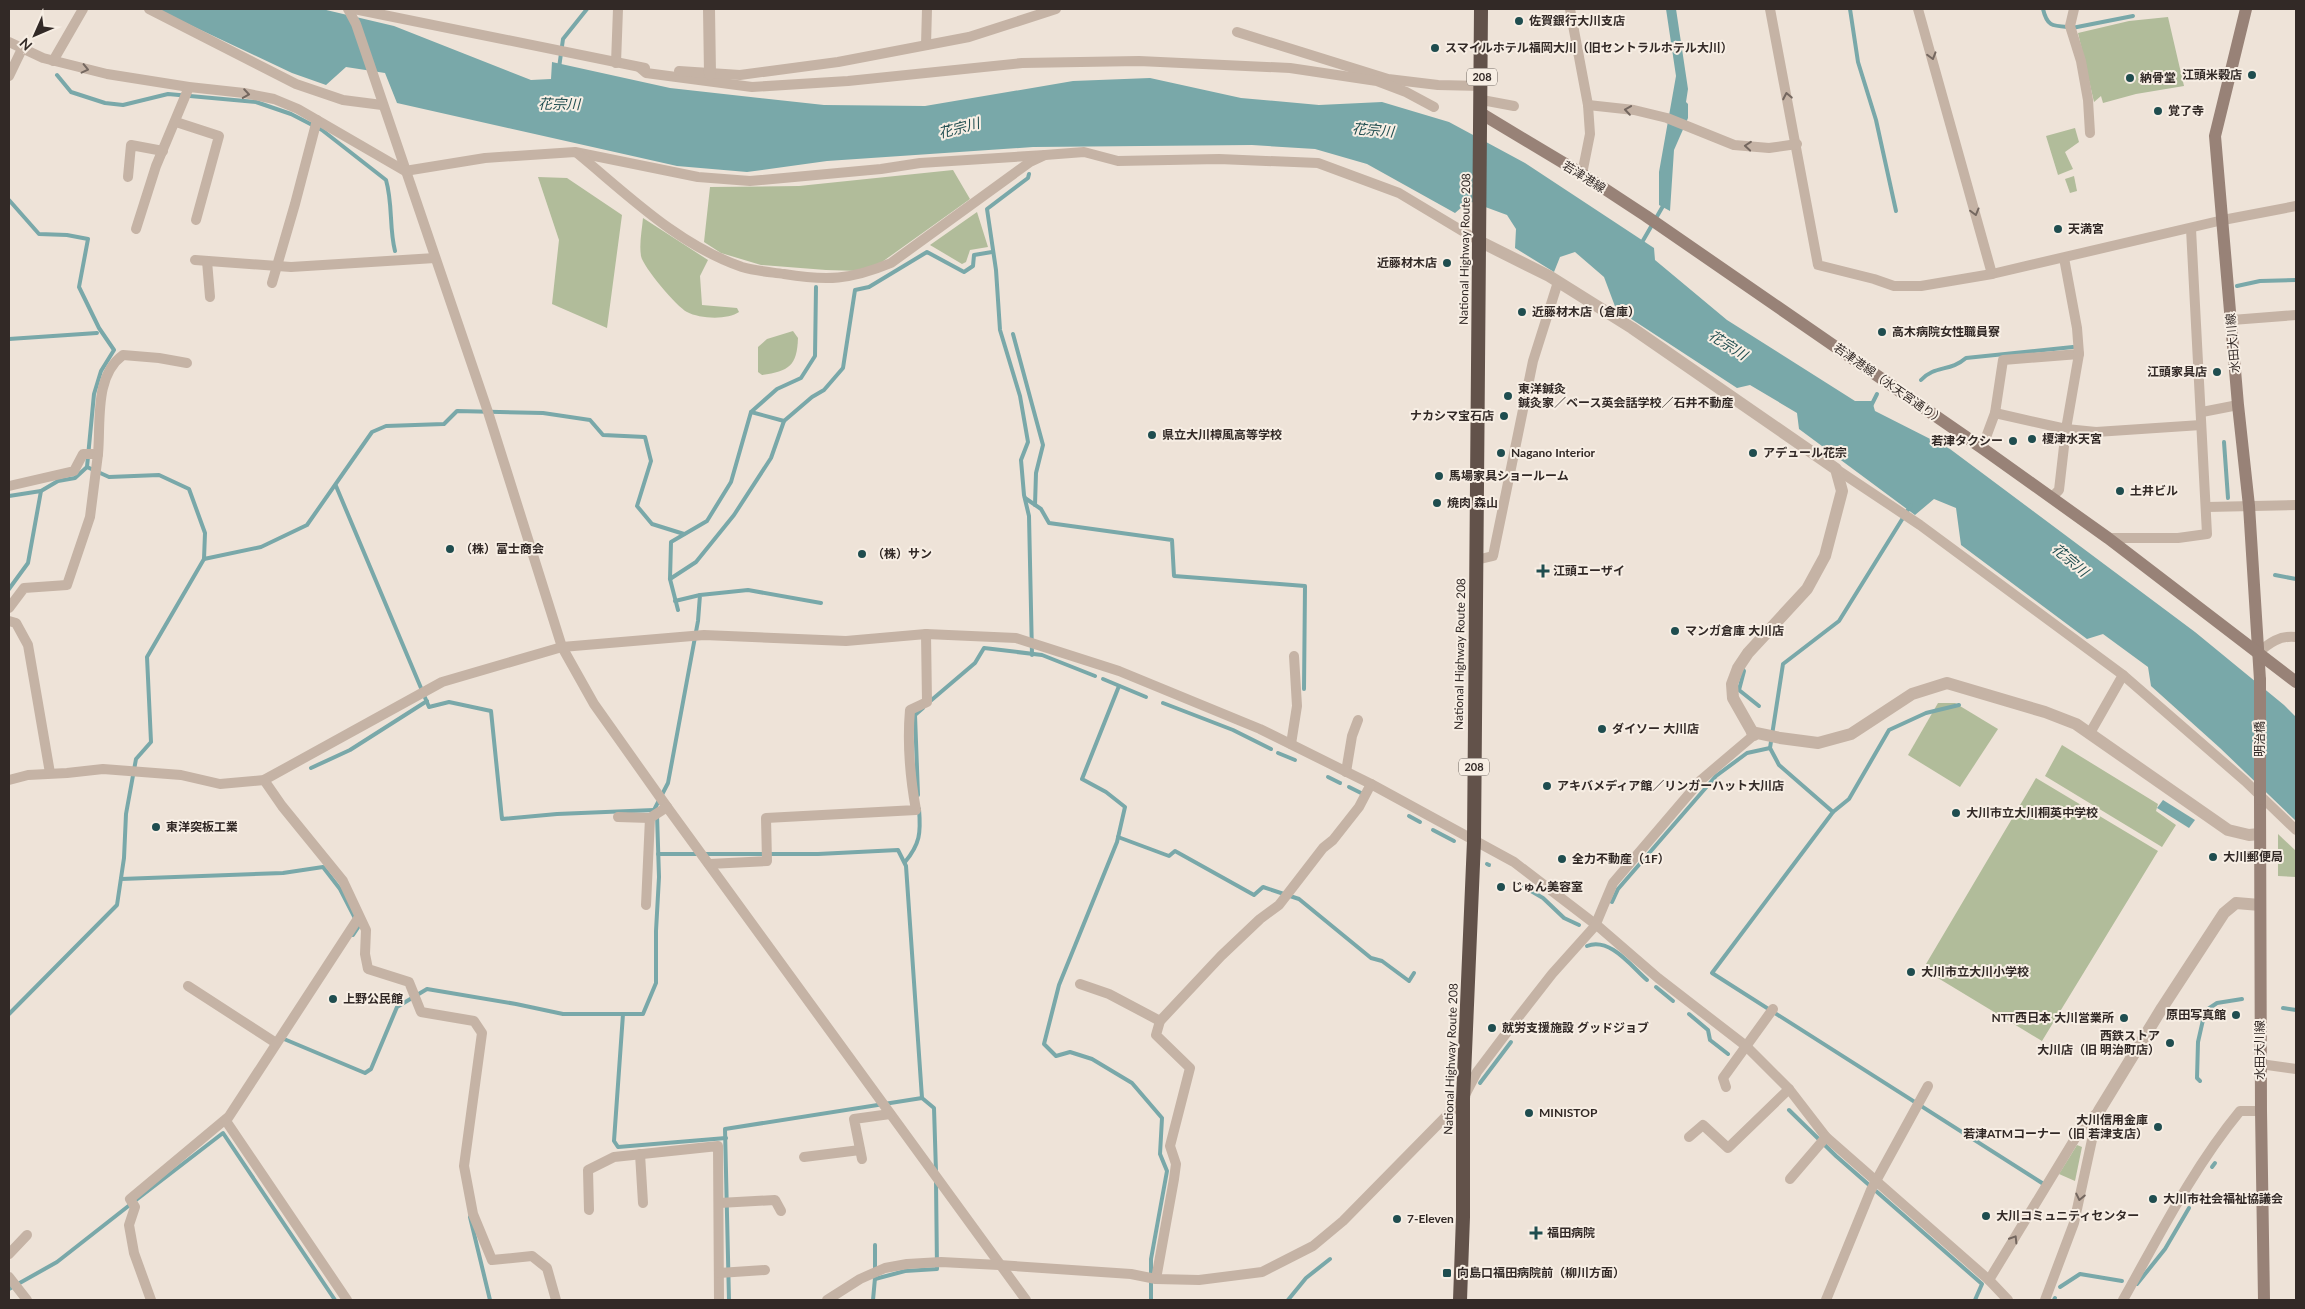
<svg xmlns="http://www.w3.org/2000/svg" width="2305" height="1309" font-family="Lato,'Noto Sans JP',sans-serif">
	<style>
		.green { fill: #b1bc9a }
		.water { fill: #79a8a9 }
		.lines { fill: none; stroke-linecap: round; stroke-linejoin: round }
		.stream { stroke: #79a8a9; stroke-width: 4 }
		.minor { stroke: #c5b3a5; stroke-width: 10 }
		.tertiary { stroke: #c5b3a5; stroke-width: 12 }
		.secondary { stroke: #988277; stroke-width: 12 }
		.trunk { stroke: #62524a; stroke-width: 14 }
		.secondary-bridge { stroke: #988277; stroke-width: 12 }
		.oneway { stroke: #74675f }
		.poi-dot { fill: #1f4d4f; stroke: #f7eee4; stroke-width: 2 }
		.labels { text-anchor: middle; stroke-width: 4; stroke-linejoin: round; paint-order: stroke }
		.shield { fill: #f7eee4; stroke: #6d645f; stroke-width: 1 }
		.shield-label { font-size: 11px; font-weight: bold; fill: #322926 }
		.poi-label { font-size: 12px; font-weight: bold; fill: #322926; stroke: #f7eee4; text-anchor: start }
		.street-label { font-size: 12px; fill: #322926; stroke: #f7eee4 }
		.water-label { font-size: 14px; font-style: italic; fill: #1f4d4f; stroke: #f7eee4 }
	</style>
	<rect width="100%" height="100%" fill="#eee3d8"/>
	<g class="green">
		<path d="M2168,17L2184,86L2136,94L2103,103L2101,96L2094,102L2078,33L2129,21Z"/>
		<path d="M2075,128L2079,142L2065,152L2073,169L2058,175L2046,136Z"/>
		<path d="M953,170L970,199L882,262L859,271L826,270L761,265L721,253L704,242L710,187L799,186Z"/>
		<path d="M2074,176L2077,191L2070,193L2065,179Z"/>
		<path d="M538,177L567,178L622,215L607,328L552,304L559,240Z"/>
		<path d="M977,212L988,247L970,250L966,262L962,264L930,245Z"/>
		<path d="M643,218L708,260L700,276L702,305L737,308L739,312C728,320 700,319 687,312C677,307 643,267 641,256C639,244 642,230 643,218Z"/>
		<path d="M793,331L798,338C797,366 789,371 762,375L758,372V347L767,339Z"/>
		<path d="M1938,703H1955L1998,729L1960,787L1908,755Z"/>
		<path d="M2062,745L2158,804L2156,811L2176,825L2162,847L2045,776Z"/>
		<path d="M2036,778L2158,851L2042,1041L1928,972L1930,967L1926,964Z"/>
		<path d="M2278,834L2296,851V877L2278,876Z"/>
		<path d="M2077,1145L2082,1147L2075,1181L2059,1174Z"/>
	</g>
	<g class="water">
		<path d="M156,9H322L394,26L531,80L551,79L552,62L670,88L824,105L925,106L1073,81L1150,78L1241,98L1319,105L1382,102L1449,122L1525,163L1654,248L1655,260L1727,320L1855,401H1872L1875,411L1950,449L2195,632L2284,705L2296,717V821L2220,748L2151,686L2148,667L2103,634L2087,639L1961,545L1956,508L1934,499L1915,515L1799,429L1797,413L1750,385L1737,388L1616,309L1604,277L1575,252L1560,257L1554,272L1515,248L1516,229L1507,215L1469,201L1455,213L1367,164L1315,149L1252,145L1033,147L827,161L747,172L677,166L397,103L385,73L346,67L326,85L292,73Z"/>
		<path d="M1666,9H1676L1688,89L1686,102L1688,104V118L1674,150L1670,211L1659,205V172L1676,76Z"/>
		<path d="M2163,800L2195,820L2189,828L2157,808Z"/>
	</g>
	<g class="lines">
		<g class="stream">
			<path d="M1850,9L1858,62L1876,120L1896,211"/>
			<path d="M2043,9C2047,26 2052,26 2068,27"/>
			<path d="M2072,28L2133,16"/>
			<path d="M559,68L563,39L587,9"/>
			<path d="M57,75L71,92L105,103L123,105L168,94L256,102L291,114L322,130L386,180C393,204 389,228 395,251"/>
			<path d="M1029,174L1028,178L987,209L996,270L1000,330L1020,396L1028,442L1021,460L1024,495L1029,516L1032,655"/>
			<path d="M9,200L39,234L67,235L88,239L79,287L99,328L114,350L101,371L94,394L87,467L75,478L58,481L41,491L28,563L9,589"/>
			<path d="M1641,244L1663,206V202"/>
			<path d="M2237,286L2260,281L2296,280"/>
			<path d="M1013,334L1043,445L1036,473L1035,505"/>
			<path d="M9,339L97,333"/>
			<path d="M1921,380C1935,365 1950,372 1966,358L2073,347"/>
			<path d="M1871,406L1877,394"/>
			<path d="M784,421L812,397L824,390L843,368L855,290L869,287L927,252L964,272L973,266L974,255L992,252"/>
			<path d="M2224,442L2228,498"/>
			<path d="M87,467L109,477L159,475L189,489L205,533L204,559L261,547L307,525L372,432L386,426L444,424L457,411L543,413L590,420L603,435L645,437L651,461L637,506L652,524L684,534"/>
			<path d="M336,486L429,707L449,702L491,711L502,819L557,814L654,810"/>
			<path d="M9,496L41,491"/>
			<path d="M1025,498L1041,509L1049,523L1172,540L1174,576L1305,586L1304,689"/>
			<path d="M2275,575L2296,579"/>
			<path d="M670,579L696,562L734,515L771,458L784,421L751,412"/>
			<path d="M675,601L700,595"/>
			<path d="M678,610L670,579L671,542L707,521L731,482L751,412L777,389L801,378L815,356L816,287"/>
			<path d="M1741,667L1744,671L1739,690L1759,706"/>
			<path d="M1103,679L1146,697"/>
			<path d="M1119,686L1082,779L1106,792L1125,807L1117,842L1059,985L1044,1044L1056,1056L1070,1052L1092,1059L1132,1083L1162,1118L1160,1154L1167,1171L1151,1259V1300"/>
			<path d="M928,703L975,663L984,648L1042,655L1095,676"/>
			<path d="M1163,703L1233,730L1271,749"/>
			<path d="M1959,705L1926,713L1889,730L1849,799L1833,812L1712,973L2042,1183"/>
			<path d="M1278,753L1295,760"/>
			<path d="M311,768L350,750L427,701"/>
			<path d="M1328,777L1340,783"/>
			<path d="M1349,787L1365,795"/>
			<path d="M918,795L915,715L923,708"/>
			<path d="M1833,812L1779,765L1770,748L1783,664L1839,621L1911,505"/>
			<path d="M1409,816L1420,822"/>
			<path d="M1433,830L1454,841"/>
			<path d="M1118,837L1169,856L1175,851L1254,895L1263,887L1299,899L1371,958L1382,961L1409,981L1414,973"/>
			<path d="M658,854H818L898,850L906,866L922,1098"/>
			<path d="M905,862C920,844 921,833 919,809"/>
			<path d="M1487,864L1489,865"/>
			<path d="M121,879L283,873L323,867L340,889L359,926L353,935"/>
			<path d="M1524,887L1543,898L1564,918L1579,925"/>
			<path d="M1612,902L1618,889L1716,776L1747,753L1770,748"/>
			<path d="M1587,946C1610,937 1631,966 1647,980"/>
			<path d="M1656,987L1673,1001"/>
			<path d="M2283,1008L2296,1010"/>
			<path d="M9,1014L117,905L124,858L126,814L136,759L151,742L147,657L204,559"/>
			<path d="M623,1014L614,1141L618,1147L726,1138"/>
			<path d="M1689,1014L1708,1030L1710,1040L1728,1054"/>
			<path d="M284,1039L365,1073L371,1069L397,1007L427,989L516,1004L563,1014H643L656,983V931L659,877L657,814L654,810L668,783L698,621L700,595L748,590L821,603"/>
			<path d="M2200,1081L2197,1078L2198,1042L2205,1011L2217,1003L2242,999"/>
			<path d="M1480,1083L1511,1042"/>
			<path d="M1789,1110L1836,1156L1982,1284L1975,1300"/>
			<path d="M2212,1167L2215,1163"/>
			<path d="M136,1200L223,1133L335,1300"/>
			<path d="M470,1217L490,1300"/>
			<path d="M875,1271V1245"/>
			<path d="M875,1279L905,1271L937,1269L936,1181"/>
			<path d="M2137,1284L2165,1249L2189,1208"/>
			<path d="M2060,1287L2080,1274L2122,1281"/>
			<path d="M9,1289L57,1262L131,1204"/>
			<path d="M729,1300L725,1129L922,1098L934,1108L936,1172"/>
			<path d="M873,1300L875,1278"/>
			<path d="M1288,1300L1306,1278L1330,1259"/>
			<path d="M2054,1300L2055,1298"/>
		</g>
		<g class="minor">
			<path d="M149,9L296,84L343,100L382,105"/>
			<path d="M348,9L356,24L488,412L562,647L594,704L667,807L1026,1300"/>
			<path d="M354,9L645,68"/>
			<path d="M1570,9L1588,105L1590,134L1582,174"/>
			<path d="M1770,9L1818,265L1874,279L1894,286H1921L1992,274L2223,220L2296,206"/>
			<path d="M1918,9L1992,274"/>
			<path d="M2074,9L2070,26L2081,61L2088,100L2090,133"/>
			<path d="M1237,32L1388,79L1438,85L1482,86"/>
			<path d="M9,42L43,58L107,74L189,87L244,93L274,99L298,109L405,171L485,158L575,152L698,177L750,181L881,169L920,163L1045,155"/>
			<path d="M926,45L927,9"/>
			<path d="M53,61L83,9"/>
			<path d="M616,63L618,9"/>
			<path d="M639,67L646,73L752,87L848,81L1022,63L1139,61L1290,68L1377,81L1406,92L1434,107"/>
			<path d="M679,71L740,75L838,62L969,37L1056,9"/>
			<path d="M9,76L22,49"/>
			<path d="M1482,100L1514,106"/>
			<path d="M1588,105L1634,110L1667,118L1734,145L1769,148L1797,144"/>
			<path d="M176,122L219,136L196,220"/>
			<path d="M577,153C628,195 678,245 742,267C755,271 770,272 784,274C827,281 850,280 891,263L1030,162L1045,155L1084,152L1118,161L1219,159L1318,163L1399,193L1479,241"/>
			<path d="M128,177L131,145L163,151"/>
			<path d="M136,229L156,166L189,87"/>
			<path d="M195,260L291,267L435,258"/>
			<path d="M207,261L210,297"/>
			<path d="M272,283L295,204L317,120"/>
			<path d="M2232,320L2296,315"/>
			<path d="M2202,412L2238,405"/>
			<path d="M1995,413L2066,429L2096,432L2201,425"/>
			<path d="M1982,448L1995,413L2003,360L2079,354"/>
			<path d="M1836,469L1920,525L2123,675L2245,781L2296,830"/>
			<path d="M9,486L74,471L83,454H98C101,422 94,376 123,355L159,358L187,363"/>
			<path d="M2052,497L2059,490L2066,429L2079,354L2077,328L2064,258"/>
			<path d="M2207,507L2296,505"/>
			<path d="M2108,538H2178L2207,534L2191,229"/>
			<path d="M1476,560L1493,556L1533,361L1558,282"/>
			<path d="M9,608L24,588L67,585L90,517L98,454"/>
			<path d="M9,621L16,623L28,645L50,773"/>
			<path d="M2258,653C2269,643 2280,635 2296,637"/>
			<path d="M2090,733L2123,675"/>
			<path d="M1291,744L1297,706L1294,656"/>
			<path d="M1346,772L1352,736L1358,720"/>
			<path d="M9,780L28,775L67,773L103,769L181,775L220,784L264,780L442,682L562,647L704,635L846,641L926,634L1016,638L1119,671L1260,729L1371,784L1514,862L1599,927L1658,978L1746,1046L1789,1089L1826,1137L1989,1280L2008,1300"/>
			<path d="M264,780L282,806L343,881L366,930L365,954L368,969L409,982L421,1012L474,1021L482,1033L464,1166L473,1214L492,1260L532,1256L547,1268L556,1300"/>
			<path d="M618,817L650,818"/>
			<path d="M709,864L767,861L766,818L916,810C910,777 907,744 910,710L927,702L926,634"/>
			<path d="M646,905L650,818L667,807"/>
			<path d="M1080,984L1109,994L1160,1021"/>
			<path d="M188,986L276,1043"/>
			<path d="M2260,1064L2296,1069"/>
			<path d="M1726,1087L1723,1078L1773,1009"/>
			<path d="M1689,1137L1703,1125L1728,1148L1789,1089"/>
			<path d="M640,1154L643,1203"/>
			<path d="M804,1157L860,1150"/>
			<path d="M862,1159L854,1119L890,1114"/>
			<path d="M1790,1179L1826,1137"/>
			<path d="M719,1203L775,1200L781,1211"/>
			<path d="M589,1210L588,1170L614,1157L718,1146L719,1300"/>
			<path d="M9,1254L27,1235"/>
			<path d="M719,1273L765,1270"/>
			<path d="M9,1277L27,1300"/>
			<path d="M1156,1279L1174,1179L1176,1164L1170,1146L1190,1068L1156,1035L1160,1021L1221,956L1260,919L1279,905L1323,848L1333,840L1359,807L1371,784"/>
			<path d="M1989,1280L2082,1127L2099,1111"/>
			<path d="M151,1300L134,1253L129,1225L135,1207L130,1199L227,1118"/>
			<path d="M347,1300L226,1121L359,917"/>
			<path d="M827,1300L860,1279L885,1268L907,1264L941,1262L999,1265L1131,1274L1156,1279L1199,1280L1262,1272L1313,1246L1343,1221L1463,1099L1477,1072L1520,1015L1552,974L1595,926L1613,883L1701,780L1754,735"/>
			<path d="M1826,1300L1871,1190L1928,1086"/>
			<path d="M2045,1300L2074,1223L2098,1112"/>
			<path d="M2123,1300C2159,1236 2193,1168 2240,1111H2261"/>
		</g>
		<g class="tertiary">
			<path d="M709,9L710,74"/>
			<path d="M1479,241L1549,276L1632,328L1836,469L1842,491L1825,556L1807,589L1748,653L1738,668L1732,684L1733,698L1754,735"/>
			<path d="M1752,732L1780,738L1818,743L1851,734L1912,694L1947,683L2045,712L2076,724L2228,830L2249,835L2259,834"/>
			<path d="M2099,1111L2162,1008L2224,913L2236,903L2260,905"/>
		</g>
		<g class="secondary">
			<path d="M2246,9L2215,136L2238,405L2249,506L2260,680"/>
			<path d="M1482,114L1582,174L1646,216L1982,448L2108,538L2296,682"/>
			<path d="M2260,799L2261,1111L2264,1300"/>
		</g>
		<path class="trunk" d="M1460,1300L1463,1217V1099L1474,841L1481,9"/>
		<path class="secondary-bridge" d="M2260,680V799"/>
	</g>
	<defs><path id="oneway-chevron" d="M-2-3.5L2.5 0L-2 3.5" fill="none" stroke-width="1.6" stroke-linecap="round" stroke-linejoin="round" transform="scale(1.25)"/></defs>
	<g class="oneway">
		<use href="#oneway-chevron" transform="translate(1932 56) rotate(74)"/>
		<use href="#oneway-chevron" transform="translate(85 69) rotate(13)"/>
		<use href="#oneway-chevron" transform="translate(246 94) rotate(9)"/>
		<use href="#oneway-chevron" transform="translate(1787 96) rotate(-101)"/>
		<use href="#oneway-chevron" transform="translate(1628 110) rotate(-172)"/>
		<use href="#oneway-chevron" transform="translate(1748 146) rotate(-175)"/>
		<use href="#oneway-chevron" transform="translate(1975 212) rotate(75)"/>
		<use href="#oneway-chevron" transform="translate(2080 1197) rotate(102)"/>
		<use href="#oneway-chevron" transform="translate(2014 1239) rotate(-58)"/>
	</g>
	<g class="poi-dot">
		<circle cx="1519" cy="21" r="5"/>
		<circle cx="1435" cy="48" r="5"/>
		<circle cx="2252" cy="75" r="5"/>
		<circle cx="2130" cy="78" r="5"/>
		<circle cx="2158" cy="111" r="5"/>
		<circle cx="2058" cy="229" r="5"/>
		<circle cx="1447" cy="263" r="5"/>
		<circle cx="1522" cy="312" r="5"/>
		<circle cx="1882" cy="332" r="5"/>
		<circle cx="2217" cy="372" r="5"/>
		<circle cx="1508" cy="396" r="5"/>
		<circle cx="1504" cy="416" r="5"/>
		<circle cx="1152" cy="435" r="5"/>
		<circle cx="2032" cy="439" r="5"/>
		<circle cx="2013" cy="441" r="5"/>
		<circle cx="1501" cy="453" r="5"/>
		<circle cx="1753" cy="453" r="5"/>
		<circle cx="1439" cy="476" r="5"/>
		<circle cx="2120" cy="491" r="5"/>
		<circle cx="1437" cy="503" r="5"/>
		<circle cx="450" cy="549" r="5"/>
		<circle cx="862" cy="554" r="5"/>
		<path d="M1540.5 563.5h5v5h5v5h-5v5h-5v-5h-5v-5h5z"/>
		<circle cx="1675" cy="631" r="5"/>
		<circle cx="1602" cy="729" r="5"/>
		<circle cx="1547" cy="786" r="5"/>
		<circle cx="1956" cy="813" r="5"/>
		<circle cx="156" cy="827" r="5"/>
		<circle cx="2213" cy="857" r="5"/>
		<circle cx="1562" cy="859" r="5"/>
		<circle cx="1501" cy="887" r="5"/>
		<circle cx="1911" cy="972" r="5"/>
		<circle cx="333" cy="999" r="5"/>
		<circle cx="2236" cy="1015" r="5"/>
		<circle cx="2124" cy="1018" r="5"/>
		<circle cx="1492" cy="1028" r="5"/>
		<circle cx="2170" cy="1043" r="5"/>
		<circle cx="1529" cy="1113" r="5"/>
		<circle cx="2158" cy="1127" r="5"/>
		<circle cx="2153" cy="1199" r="5"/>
		<circle cx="1986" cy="1216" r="5"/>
		<circle cx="1397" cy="1219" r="5"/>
		<path d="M1533.5 1225.5h5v5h5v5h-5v5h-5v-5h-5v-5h5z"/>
		<rect x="1442" y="1268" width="10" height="10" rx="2.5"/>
	</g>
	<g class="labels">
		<g class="shield">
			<rect x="1467" y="68.5" width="30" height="17" rx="4"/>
			<rect x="1459" y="758.5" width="30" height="17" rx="4"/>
		</g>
		<g class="shield-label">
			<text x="1482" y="81">208</text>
			<text x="1474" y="771">208</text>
		</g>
		<g class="poi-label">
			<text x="1529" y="25">佐賀銀行大川支店</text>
			<text x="1445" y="52">スマイルホテル福岡大川（旧セントラルホテル大川）</text>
			<text x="2242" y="79" text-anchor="end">江頭米穀店</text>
			<text x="2140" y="82">納骨堂</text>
			<text x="2168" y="115">覚了寺</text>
			<text x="2068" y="233">天満宮</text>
			<text x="1437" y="267" text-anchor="end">近藤材木店</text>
			<text x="1532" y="316">近藤材木店（倉庫）</text>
			<text x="1892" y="336">高木病院女性職員寮</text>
			<text x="2207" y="376" text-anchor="end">江頭家具店</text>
			<text x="1518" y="393">東洋鍼灸<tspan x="1518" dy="14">鍼灸家／ベース英会話学校／石井不動産</tspan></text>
			<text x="1494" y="420" text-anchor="end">ナカシマ宝石店</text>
			<text x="1162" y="439">県立大川樟風高等学校</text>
			<text x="2042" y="443">榎津水天宮</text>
			<text x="2003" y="445" text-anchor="end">若津タクシー</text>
			<text x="1511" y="457">Nagano Interior</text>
			<text x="1763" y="457">アデュール花宗</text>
			<text x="1449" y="480">馬場家具ショールーム</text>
			<text x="2130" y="495">土井ビル</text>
			<text x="1447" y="507">焼肉 森山</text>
			<text x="460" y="553">（株）富士商会</text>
			<text x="872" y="558">（株）サン</text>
			<text x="1553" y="575">江頭エーザイ</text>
			<text x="1685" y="635">マンガ倉庫 大川店</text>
			<text x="1612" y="733">ダイソー 大川店</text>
			<text x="1557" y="790">アキバメディア館／リンガーハット大川店</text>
			<text x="1966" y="817">大川市立大川桐英中学校</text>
			<text x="166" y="831">東洋突板工業</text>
			<text x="2223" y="861">大川郵便局</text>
			<text x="1572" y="863">全力不動産（1F）</text>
			<text x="1511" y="891">じゅん美容室</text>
			<text x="1921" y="976">大川市立大川小学校</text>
			<text x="343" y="1003">上野公民館</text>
			<text x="2226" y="1019" text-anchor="end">原田写真館</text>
			<text x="2114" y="1022" text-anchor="end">NTT西日本 大川営業所</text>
			<text x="1502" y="1032">就労支援施設 グッドジョブ</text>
			<text x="2160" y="1040" text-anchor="end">西鉄ストア<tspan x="2160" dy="14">大川店（旧 明治町店）</tspan></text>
			<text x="1539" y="1117">MINISTOP</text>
			<text x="2148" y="1124" text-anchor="end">大川信用金庫<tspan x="2148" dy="14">若津ATMコーナー（旧 若津支店）</tspan></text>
			<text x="2163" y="1203">大川市社会福祉協議会</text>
			<text x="1996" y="1220">大川コミュニティセンター</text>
			<text x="1407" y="1223">7-Eleven</text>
			<text x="1547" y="1237">福田病院</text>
			<text x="1457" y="1277">向島口福田病院前（柳川方面）</text>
		</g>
		<g class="street-label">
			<text transform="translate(1584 177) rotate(32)" y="4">若津港線</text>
			<text transform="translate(1465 249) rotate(-89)" y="4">National Highway Route 208</text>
			<text transform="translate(2233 343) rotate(-95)" y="4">水田大川線</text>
			<text transform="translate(1889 384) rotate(35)" y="4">若津港線（水天宮通り）</text>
			<text transform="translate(1460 654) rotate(-89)" y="4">National Highway Route 208</text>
			<text transform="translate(2260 739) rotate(-90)" y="4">明治橋</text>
			<text transform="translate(2260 1050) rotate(-90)" y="4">水田大川線</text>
			<text transform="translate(1451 1059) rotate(-88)" y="4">National Highway Route 208</text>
		</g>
		<g class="water-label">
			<text transform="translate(559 104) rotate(1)" y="5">花宗川</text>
			<text transform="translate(959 128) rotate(-15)" y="5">花宗川</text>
			<text transform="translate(1373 130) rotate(5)" y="5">花宗川</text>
			<text transform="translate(1728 345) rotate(32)" y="5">花宗川</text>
			<text transform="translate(2070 560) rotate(40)" y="5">花宗川</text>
		</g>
	</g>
	<rect width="2305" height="1309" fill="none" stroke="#322926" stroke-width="20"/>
	<g transform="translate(35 35) rotate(225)" stroke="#f7eee4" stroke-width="4" paint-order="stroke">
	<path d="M0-4L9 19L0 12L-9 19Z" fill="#322926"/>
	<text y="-8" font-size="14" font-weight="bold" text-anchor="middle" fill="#322926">N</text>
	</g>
</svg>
